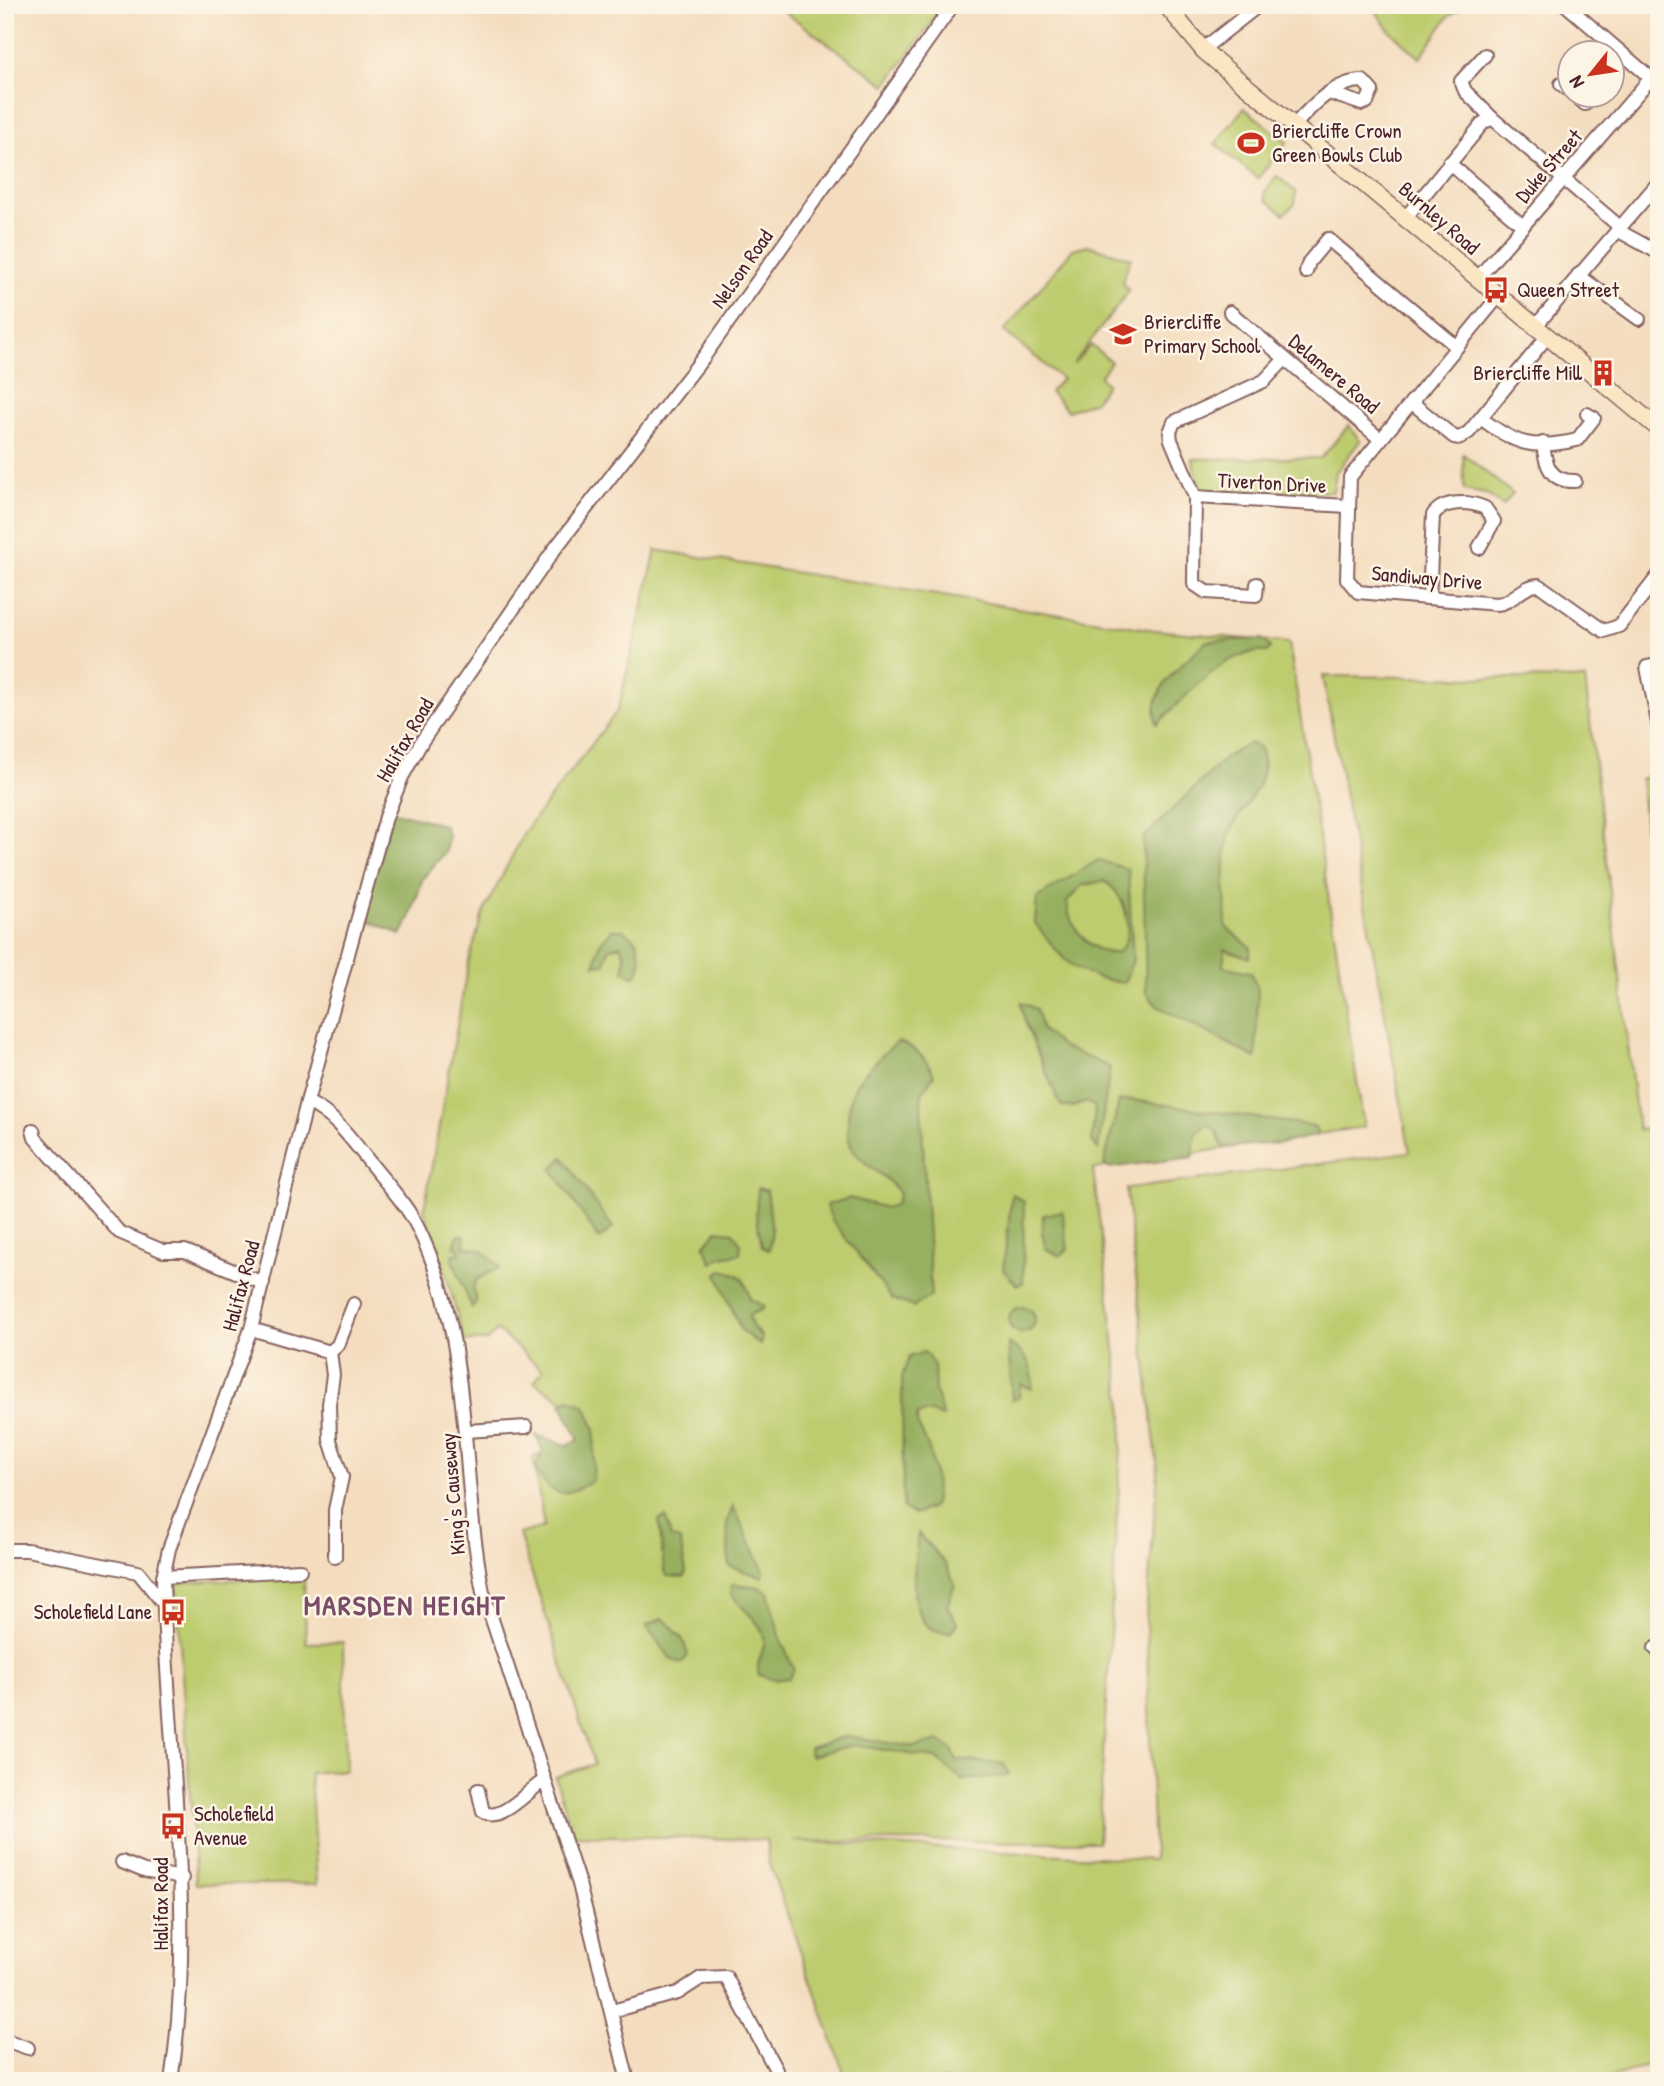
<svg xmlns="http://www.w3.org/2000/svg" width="1664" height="2086" font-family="'Patrick Hand',sans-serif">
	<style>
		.green { fill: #bdcc6e; stroke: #84764c; stroke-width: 2 }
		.forest { fill: #96b061; stroke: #706846; stroke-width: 2; fill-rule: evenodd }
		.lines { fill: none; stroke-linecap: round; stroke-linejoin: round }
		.street-casing { stroke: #86625f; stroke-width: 16 }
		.secondary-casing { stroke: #86625f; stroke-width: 19 }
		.street { stroke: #fff; stroke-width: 12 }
		.secondary { stroke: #fbe6c4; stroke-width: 16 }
		.labels { text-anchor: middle; stroke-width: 5; stroke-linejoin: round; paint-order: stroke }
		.poi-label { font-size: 21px; fill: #4a1f2b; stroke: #fcf5e5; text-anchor: start }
		.street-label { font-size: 21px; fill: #4a1f2b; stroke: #fcf5e5 }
		.district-label { font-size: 28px; font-weight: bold; letter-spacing: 2px; fill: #794c68; stroke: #fcf5e5 }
	</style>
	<rect width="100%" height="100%" fill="#fcf5e5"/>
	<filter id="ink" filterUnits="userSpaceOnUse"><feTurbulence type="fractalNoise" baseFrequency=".0143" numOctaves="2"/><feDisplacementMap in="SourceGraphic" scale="14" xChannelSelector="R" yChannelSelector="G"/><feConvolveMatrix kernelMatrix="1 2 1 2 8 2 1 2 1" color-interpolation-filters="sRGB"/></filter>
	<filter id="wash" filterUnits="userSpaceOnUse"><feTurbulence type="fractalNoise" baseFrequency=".00686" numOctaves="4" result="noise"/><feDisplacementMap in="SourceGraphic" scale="28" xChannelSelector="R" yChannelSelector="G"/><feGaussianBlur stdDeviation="1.57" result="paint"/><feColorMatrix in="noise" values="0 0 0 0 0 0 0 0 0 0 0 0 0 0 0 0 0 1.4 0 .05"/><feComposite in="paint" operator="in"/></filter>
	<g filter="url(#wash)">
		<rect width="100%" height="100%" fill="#f4ddbf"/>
		<g class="green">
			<path d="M792,5H945L886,85L786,13Z"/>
			<path d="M1372,5H1465L1448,17L1420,58L1387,28Z"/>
			<path d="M1244,108L1287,142L1258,178L1215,144Z"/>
			<path d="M1277,176L1296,192L1295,204L1284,214L1266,200L1264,193Z"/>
			<path d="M1087,245L1131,258L1122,282L1129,291L1073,364L1091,345L1111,362L1100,377L1107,384L1095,401L1068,411L1050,392L1062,379L1004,331L1073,249Z"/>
			<path d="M1349,425L1360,441L1336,472L1333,492L1201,491L1192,459L1321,458Z"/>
			<path d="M1463,454L1513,494L1503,506L1486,494L1464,490Z"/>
			<path d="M656,550L1155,630L1289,643L1364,1127L1093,1169L1123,1414L1098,1842L794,1841L1154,1860L1146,1618L1158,1471L1126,1189L1410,1152L1323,676L1585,679L1638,1130L1659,1127V2061L1600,2081H847L769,1863L766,1840L574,1835L555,1777L594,1764L519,1534L544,1527L533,1457L583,1441L564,1401L534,1382L543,1370L497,1330L487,1341H464L448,1281L424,1210L469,960L483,913L525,831L618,710Z"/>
			<path d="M1659,772V1010L1641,779Z"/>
			<path d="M304,1576L306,1643L343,1642L346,1770L310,1773L317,1884H196L176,1583Z"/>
		</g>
		<g class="forest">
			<path d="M1262,639L1270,647L1267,652C1222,649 1188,696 1157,724C1147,688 1183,664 1207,641Z"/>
			<path d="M1250,743L1259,747C1277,782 1234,811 1228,840C1222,865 1226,902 1226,927L1251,948L1249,958L1225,949L1223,966L1251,972L1258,989L1256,1058L1157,1006L1146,993L1143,838L1226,757Z"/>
			<path d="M392,811L444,825L448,835L446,851L423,878L410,918L401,935L360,916Z"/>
			<path d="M1098,860L1128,869L1133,960L1124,983C1073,976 1065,962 1035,923L1037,898ZM1103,881C1126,891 1137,937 1117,953C1091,955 1068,926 1067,902L1081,886Z"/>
			<path d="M612,930H623L637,940L641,962L638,974L633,976L624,971L625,955L620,945L609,949L605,964L595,965L600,943Z"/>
			<path d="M1021,1002L1036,1009L1042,1030L1063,1047L1110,1067L1098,1149L1092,1141L1095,1107L1087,1102L1072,1107L1061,1106C1054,1089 1018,1014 1021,1002Z"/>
			<path d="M898,1042C914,1046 927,1059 934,1075L922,1093L921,1105L931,1296L913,1307L892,1299L832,1220L826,1205L850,1198L886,1208L896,1204L899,1194C887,1174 865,1168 852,1148C845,1136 848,1103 854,1089C857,1080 889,1047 898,1042Z"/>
			<path d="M1132,1100L1314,1126L1318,1135L1283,1143L1223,1147L1216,1131L1207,1124L1195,1135L1193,1157L1108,1168L1104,1164L1119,1101Z"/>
			<path d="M563,1157L613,1228L599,1239L552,1169Z"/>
			<path d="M758,1188L767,1191L772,1231L769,1250L762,1247L756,1213Z"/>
			<path d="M1012,1194L1024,1202L1023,1283L1017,1285L1003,1270Z"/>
			<path d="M1062,1211L1068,1249L1060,1256L1046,1249L1042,1233L1043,1215Z"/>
			<path d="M717,1230L733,1232L741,1244L740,1254L721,1257L712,1263L704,1246Z"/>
			<path d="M458,1235H465L464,1246L482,1250L500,1267L476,1280L473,1288L476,1302L472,1308L452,1259L454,1254H459V1249L454,1247Z"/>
			<path d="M721,1270C743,1274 745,1278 750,1299L764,1306L763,1309L749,1315L752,1326L762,1337L760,1345L741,1330L717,1274Z"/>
			<circle cx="1022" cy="1320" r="13"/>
			<path d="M1008,1343C1027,1354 1035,1367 1032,1389L1020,1384L1019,1398L1012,1400Z"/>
			<path d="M924,1352L934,1365L935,1390L943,1417L928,1412L918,1414C915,1425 919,1427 923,1435C932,1453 940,1488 933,1507L915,1514L903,1509L902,1377L909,1357Z"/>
			<path d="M569,1399L585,1406L595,1429L593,1480C564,1499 552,1499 535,1468L543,1452L536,1435L567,1445L579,1440L561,1403Z"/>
			<path d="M733,1506L764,1572L762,1577L729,1566L727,1522Z"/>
			<path d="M666,1517L671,1538L680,1540L686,1572L684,1577L667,1576L664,1571L659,1520Z"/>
			<path d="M918,1533L945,1563L955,1584L947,1606L957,1623L951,1632C901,1636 915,1564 918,1533Z"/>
			<path d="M732,1584L759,1587L768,1593L782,1643L794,1669L789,1678L773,1680L759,1675C755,1662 763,1656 764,1643C766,1625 741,1608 731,1594Z"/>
			<path d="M663,1618L682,1638L688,1655L682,1663L672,1660L646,1626Z"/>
			<path d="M847,1736L914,1747L939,1741L952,1750L957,1760L1004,1764L1009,1773L1005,1776L963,1780L935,1758L853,1745L810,1756L809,1748Z"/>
		</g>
	</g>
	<g filter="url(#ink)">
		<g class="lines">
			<g class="street-casing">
				<g id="street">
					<path d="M1566,5L1659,85"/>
					<path d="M1203,49L1259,5"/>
					<path d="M1485,55L1461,81L1465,91L1492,118"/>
					<path d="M1561,84L1570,91"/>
					<path d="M1574,94L1585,104"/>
					<path d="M1294,126C1311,106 1335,81 1363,81L1372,91L1367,102L1362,104L1329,93"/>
					<path d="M1449,163L1523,226"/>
					<path d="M1406,217L1483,123L1492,118L1620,227"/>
					<path d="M1617,230L1659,253"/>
					<path d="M1306,272L1309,262L1328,239L1457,347"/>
					<path d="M1578,275L1639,319"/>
					<path d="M1477,279L1651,78"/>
					<path d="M1498,297L1350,477L1347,579L1358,592L1497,604C1513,603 1522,585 1539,585L1604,631L1619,626L1659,575"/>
					<path d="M1230,312L1380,439"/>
					<path d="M1534,328L1659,182"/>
					<path d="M1285,359L1264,381L1174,422L1170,432L1171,440L1195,497L1347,506"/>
					<path d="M1411,402L1454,437L1460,438L1469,432L1546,338"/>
					<path d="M1481,418C1515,445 1533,450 1577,440L1594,418L1587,414"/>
					<path d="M1543,443C1545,464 1550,482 1575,481"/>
					<path d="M1195,497L1194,584L1206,592L1256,595L1257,584"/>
					<path d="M1429,598L1433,515C1443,500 1469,501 1485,508L1494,521L1479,548"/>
					<path d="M1659,665L1647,667L1659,728"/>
					<path d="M307,1102C335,1115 352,1140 371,1164C387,1184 407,1205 418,1228C474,1342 459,1470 483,1592L579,1884L628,2081"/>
					<path d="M33,1130L35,1138L119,1232L163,1251H185L263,1283"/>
					<path d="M251,1329L330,1352L338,1345L354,1304"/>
					<path d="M330,1352L333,1375L329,1404L330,1440L342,1477L335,1510V1557"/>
					<path d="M467,1431L526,1427"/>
					<path d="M5,1550H27L138,1572L163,1603"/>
					<path d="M163,1577L300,1570"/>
					<path d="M1655,1648L1659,1652"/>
					<path d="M478,1790L483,1812C501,1824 529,1789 545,1780"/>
					<path d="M122,1862L144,1871L182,1878"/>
					<path d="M612,2011L678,1993L701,1978L726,1977L776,2070"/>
					<path d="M5,2040L28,2048"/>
					<path d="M171,2081C197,1913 166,1745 163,1577L169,1549L251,1329L307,1102L386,817L402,777L422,741L554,550L703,358L953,5"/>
				</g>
			</g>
			<g class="secondary-casing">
				<path id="secondary" d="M1166,5L1204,51L1659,429"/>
			</g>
			<use href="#street" class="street"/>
			<use href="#secondary" class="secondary"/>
		</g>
	</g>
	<defs>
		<g id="stadium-bare" transform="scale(2.1)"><path d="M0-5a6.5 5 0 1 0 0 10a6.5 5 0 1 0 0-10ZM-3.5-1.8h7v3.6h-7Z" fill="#c8321e" stroke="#fcf5e5" stroke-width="2.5" paint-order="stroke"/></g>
		<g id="bus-bare" transform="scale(2.1)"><path d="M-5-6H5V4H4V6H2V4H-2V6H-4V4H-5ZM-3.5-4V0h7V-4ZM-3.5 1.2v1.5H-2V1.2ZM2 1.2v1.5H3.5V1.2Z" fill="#c8321e" stroke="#fcf5e5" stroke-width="2.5" paint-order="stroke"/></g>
		<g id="school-bare" transform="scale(2.1)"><path d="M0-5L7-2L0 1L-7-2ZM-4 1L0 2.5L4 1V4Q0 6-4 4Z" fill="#c8321e" stroke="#fcf5e5" stroke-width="2.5" paint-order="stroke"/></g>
		<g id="building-bare" transform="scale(2.1)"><path d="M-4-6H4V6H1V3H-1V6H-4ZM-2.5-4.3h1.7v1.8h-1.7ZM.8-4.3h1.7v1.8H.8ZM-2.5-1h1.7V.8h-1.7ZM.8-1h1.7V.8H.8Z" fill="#c8321e" stroke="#fcf5e5" stroke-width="2.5" paint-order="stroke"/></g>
	</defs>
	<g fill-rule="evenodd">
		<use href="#stadium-bare" x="1251" y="143"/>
		<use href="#bus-bare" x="1496" y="290"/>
		<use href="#school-bare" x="1123" y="334"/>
		<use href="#building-bare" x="1603" y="373"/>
		<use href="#bus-bare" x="173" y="1612"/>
		<use href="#bus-bare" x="173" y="1826"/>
	</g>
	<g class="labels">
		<g class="poi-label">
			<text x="1272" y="138">Briercliffe Crown<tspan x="1272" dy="24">Green Bowls Club</tspan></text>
			<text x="1517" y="297">Queen Street</text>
			<text x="1144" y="329">Briercliffe<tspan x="1144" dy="24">Primary School</tspan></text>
			<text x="1582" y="380" text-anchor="end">Briercliffe Mill</text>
			<text x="152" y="1619" text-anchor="end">Scholefield Lane</text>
			<text x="194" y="1821">Scholefield<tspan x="194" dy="24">Avenue</tspan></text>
		</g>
		<g class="street-label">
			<text transform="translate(1549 166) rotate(-49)" y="7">Duke Street</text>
			<text transform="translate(1439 218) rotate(41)" y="7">Burnley Road</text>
			<text transform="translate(742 269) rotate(-55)" y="7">Nelson Road</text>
			<text transform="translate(1334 374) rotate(40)" y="7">Delamere Road</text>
			<text transform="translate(1272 483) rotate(3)" y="7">Tiverton Drive</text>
			<text transform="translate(1427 578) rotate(5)" y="7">Sandiway Drive</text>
			<text transform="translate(405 740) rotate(-60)" y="7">Halifax Road</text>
			<text transform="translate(241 1286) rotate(-75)" y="7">Halifax Road</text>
			<text transform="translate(453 1494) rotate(-95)" y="7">King's Causeway</text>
			<text transform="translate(161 1904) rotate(-90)" y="7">Halifax Road</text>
		</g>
		<g class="district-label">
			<text x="405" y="1615">MARSDEN HEIGHT</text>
		</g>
	</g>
	<rect width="1664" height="2086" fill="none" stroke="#fcf5e5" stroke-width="28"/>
	<g transform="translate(1591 74) rotate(240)"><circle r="33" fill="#fcf5e5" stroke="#b59f9b" stroke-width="2"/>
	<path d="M0-5L12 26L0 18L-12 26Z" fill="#c8321e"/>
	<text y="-10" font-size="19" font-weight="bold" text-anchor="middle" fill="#4a1f2b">N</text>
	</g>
</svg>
